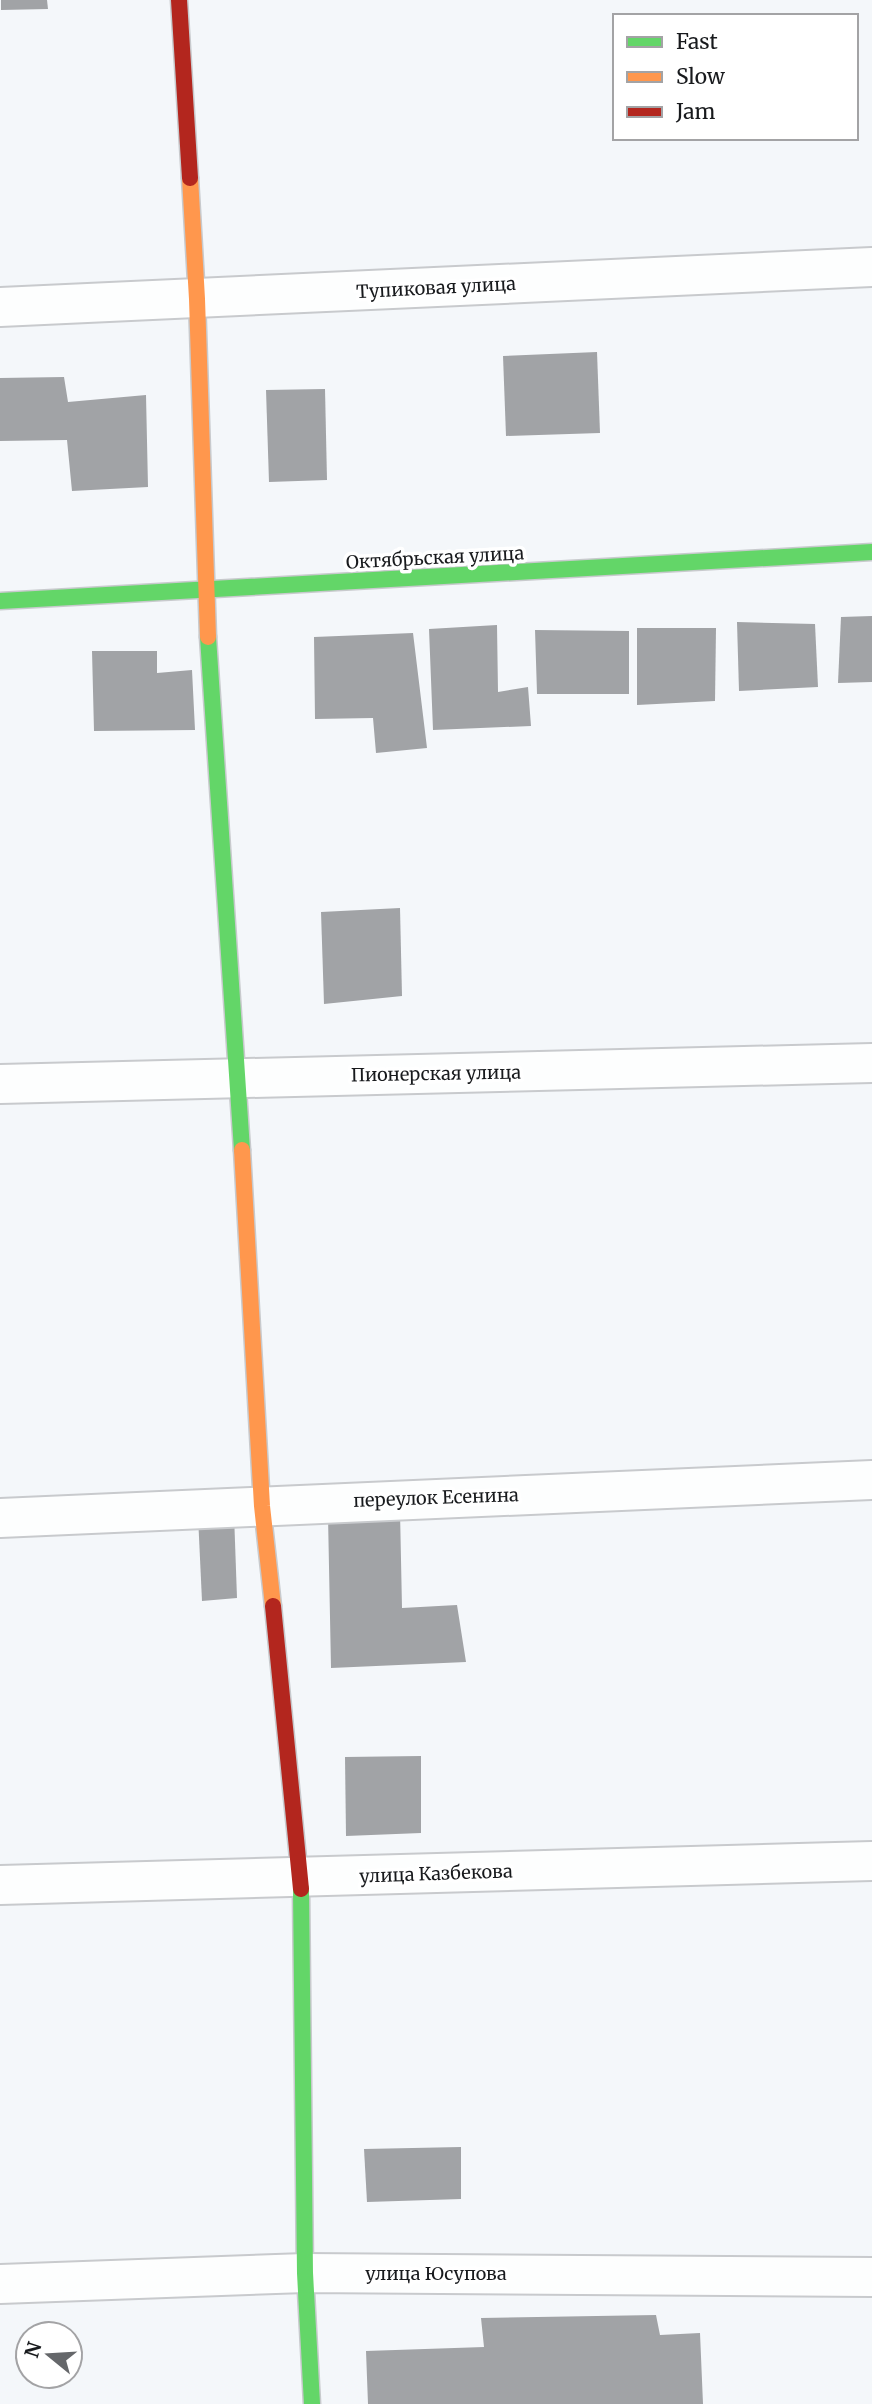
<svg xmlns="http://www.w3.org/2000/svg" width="872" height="2404" font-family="Merriweather,serif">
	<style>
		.building { fill: #a1a3a6 }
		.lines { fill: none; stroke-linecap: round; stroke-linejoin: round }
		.street-casing { stroke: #c8cacd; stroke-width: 42 }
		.fast-casing { stroke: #c8cacd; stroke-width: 19 }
		.slow-casing { stroke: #c8cacd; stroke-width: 19 }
		.jam-casing { stroke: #c8cacd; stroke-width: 19 }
		.street { stroke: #fdfefe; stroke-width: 38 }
		.fast { stroke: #63d668; stroke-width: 16 }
		.slow { stroke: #ff974d; stroke-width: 16 }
		.jam { stroke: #b3261e; stroke-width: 16 }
		.labels { text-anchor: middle; stroke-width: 7; stroke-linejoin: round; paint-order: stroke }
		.street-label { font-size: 18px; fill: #181a1d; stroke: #fff }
	</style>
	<rect width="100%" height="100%" fill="#f4f7fa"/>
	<g class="building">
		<path d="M1,0H47L48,9L1,10Z"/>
		<path d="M597,352L600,433L506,436L503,356Z"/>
		<path d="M64,377L68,402L146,395L148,487L72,491L67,440L0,441V378Z"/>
		<path d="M325,389L327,480L269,482L266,390Z"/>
		<path d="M872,616V682L838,683L841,617Z"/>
		<path d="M737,622L815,624L818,687L739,691Z"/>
		<path d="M497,625L498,692L528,687L531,726L433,730L429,629Z"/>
		<path d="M637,628H716L715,701L637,705Z"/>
		<path d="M535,630L629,631V694H537Z"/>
		<path d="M413,633L427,748L376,753L373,718L315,719L314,637Z"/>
		<path d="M92,651H157V673L192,670L195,730L94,731Z"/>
		<path d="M400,908L402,996L324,1004L321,912Z"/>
		<path d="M400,1511L402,1608L457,1605L466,1662L331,1668L328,1516Z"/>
		<path d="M234,1514L237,1598L202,1601L198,1516Z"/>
		<path d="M421,1756V1833L346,1836L345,1757Z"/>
		<path d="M461,2147V2199L367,2202L364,2149Z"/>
		<path d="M656,2315L660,2335L700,2333L703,2404H368L366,2351L484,2347L481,2318Z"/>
	</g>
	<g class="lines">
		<g class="street-casing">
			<g id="street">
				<path d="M0,307L872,267"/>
				<path d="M0,1084L872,1063"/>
				<path d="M0,1518L872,1480"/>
				<path d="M0,1885L872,1861"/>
				<path d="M0,2284L305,2273L872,2277"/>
			</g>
		</g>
		<g class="fast-casing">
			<g id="fast">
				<path d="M0,601L872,552"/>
				<path d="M208,637L242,1150"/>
				<path d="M301,1889L305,2273L312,2404"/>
			</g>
		</g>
		<g class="slow-casing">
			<g id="slow">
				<path d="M190,178L197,299L208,637"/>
				<path d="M242,1150L262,1506L273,1606"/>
			</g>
		</g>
		<g class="jam-casing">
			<g id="jam">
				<path d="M179,0L190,178"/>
				<path d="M273,1606L301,1889"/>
			</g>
		</g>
		<use href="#street" class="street"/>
		<use href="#fast" class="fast"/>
		<use href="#slow" class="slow"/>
		<use href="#jam" class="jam"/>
	</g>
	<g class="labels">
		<g class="street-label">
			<text transform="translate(436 288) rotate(-3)" y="6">Тупиковая улица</text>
			<text transform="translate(435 558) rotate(-3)" y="6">Октябрьская улица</text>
			<text transform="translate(436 1074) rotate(-1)" y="6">Пионерская улица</text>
			<text transform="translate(436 1498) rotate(-2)" y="6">переулок Есенина</text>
			<text transform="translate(436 1874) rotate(-2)" y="6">улица Казбекова</text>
			<text x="436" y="2280">улица Юсупова</text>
		</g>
	</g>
	<rect x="613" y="14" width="245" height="126" fill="#ffffff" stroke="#a3a3a5" stroke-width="2"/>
	<rect x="627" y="37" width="35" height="10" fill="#63d668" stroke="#a3a3a5" stroke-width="2"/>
	<text x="676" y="49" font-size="21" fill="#181a1d">Fast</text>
	<rect x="627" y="72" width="35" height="10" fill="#ff974d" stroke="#a3a3a5" stroke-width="2"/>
	<text x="676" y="84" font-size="21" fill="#181a1d">Slow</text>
	<rect x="627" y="107" width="35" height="10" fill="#b3261e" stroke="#a3a3a5" stroke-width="2"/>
	<text x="676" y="119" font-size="21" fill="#181a1d">Jam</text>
	<g transform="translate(49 2355) rotate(288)"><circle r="33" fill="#ffffff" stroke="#a3a3a5" stroke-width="2"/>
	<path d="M0-5L12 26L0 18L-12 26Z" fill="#65676a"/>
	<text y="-10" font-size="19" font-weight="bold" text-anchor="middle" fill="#181a1d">N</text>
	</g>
</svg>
